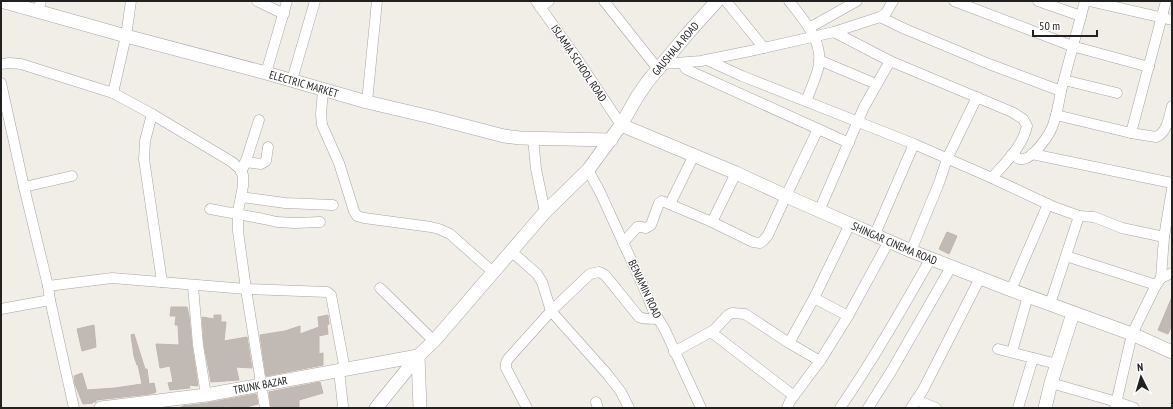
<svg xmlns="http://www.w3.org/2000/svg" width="1173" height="409" font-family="'PT Sans Narrow',sans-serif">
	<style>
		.building { fill: #c1bab4; stroke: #c2b5aa }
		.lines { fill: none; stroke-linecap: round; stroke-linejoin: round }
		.minor-casing { stroke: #a5a5a5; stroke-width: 11 }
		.tertiary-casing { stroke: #a5a5a5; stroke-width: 14 }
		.minor { stroke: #fff; stroke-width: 10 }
		.tertiary { stroke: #fff; stroke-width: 13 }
		.labels { text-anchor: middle; stroke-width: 3; stroke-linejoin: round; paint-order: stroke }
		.street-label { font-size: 11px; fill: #212121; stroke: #fff }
	</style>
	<rect width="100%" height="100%" fill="#f1eee8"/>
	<g class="building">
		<path d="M947,232L957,236L949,254L939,249Z"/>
		<path d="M1172,297V325L1168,334L1158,330Z"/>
		<path d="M171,307H187L189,316L192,346L198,386L189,385L190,388L170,390L168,383L173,382L170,366L160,368L156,344L179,345V343L178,325H175L176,316H170Z"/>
		<path d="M214,315H221V322H226L224,341L247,337L252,368L236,367L239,380L211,382L204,344L202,317L214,319Z"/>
		<path d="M328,315L329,324L327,325L328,334L319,336V354L323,353V365L266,376L260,335L285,331L300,326V334L319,327L318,317Z"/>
		<path d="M94,325L96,347L82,351L77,329Z"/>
		<path d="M134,334L145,369H147L149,384L154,383L156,392L150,394L96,400V402H92L93,403L83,404L75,384L74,376L82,373L87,390L115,388L142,384L138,365H137L134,356L131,335Z"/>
		<path d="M320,382L323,393L299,400V408H271L269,392Z"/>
		<path d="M256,394L258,404L243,408L228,407V406L209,408H179L183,406L207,403Z"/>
	</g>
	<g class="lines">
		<g class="minor-casing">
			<g id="minor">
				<path d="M257,1L284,14"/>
				<path d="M536,1L578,60L621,125"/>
				<path d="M604,1L658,69"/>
				<path d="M726,1L764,48"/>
				<path d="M789,1C804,20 825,43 818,69C815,80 810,91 806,101"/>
				<path d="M954,1L1072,46L1149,67"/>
				<path d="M1038,1L1081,16"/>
				<path d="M1089,1L1172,20"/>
				<path d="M540,7L549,1"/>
				<path d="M38,11L41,1"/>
				<path d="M880,17L905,29L989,64L1061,91L1085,1"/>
				<path d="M809,28L857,1"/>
				<path d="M834,32L890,61L1012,112L1023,119L1027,126C1022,148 1006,161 992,178"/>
				<path d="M707,60L742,76L914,144L992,178L1054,207L1079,216L1094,217L1122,228L1164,237"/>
				<path d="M819,60L876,84"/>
				<path d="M682,63L686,69L690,71L849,143"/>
				<path d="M1,64L9,63L21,64L113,93L152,114L232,162L240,169L243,175V186L238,211V231L246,289L265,408"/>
				<path d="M663,64L701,61L750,51L834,32L880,17L886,13L893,1"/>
				<path d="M266,73L287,1"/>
				<path d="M292,80L315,1"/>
				<path d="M1064,80L1117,93"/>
				<path d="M1,83L24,187L48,286L50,300L74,408"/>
				<path d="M323,90L321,114L322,125L339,163L354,211L357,216L364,218L431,227L439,229L450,234L493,272"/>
				<path d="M113,93L126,36L131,1"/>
				<path d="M367,102L377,1"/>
				<path d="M152,114L145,141L144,159L162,282"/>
				<path d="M1056,115L1131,133L1156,137C1167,133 1169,117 1172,106"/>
				<path d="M1131,133L1166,1"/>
				<path d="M533,138L536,169L545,212"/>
				<path d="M1012,154C1016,157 1019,160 1023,159C1034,158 1050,134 1053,125C1057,114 1059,102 1061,91"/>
				<path d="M1032,154L1172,183"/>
				<path d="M245,162L261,164L266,161L268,147"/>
				<path d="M588,170L600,192L644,288L653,310L665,330L701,408"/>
				<path d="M241,172L245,164L259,120"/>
				<path d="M24,187L72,176"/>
				<path d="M241,197L285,203L333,205"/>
				<path d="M670,204L694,155"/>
				<path d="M210,209L264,219L277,222L295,223L320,222"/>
				<path d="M819,211L864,107L890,61"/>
				<path d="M712,222L753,242L760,243L763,241L768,235L786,196L818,129"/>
				<path d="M875,234L914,144"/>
				<path d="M623,243L637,227H641L646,228L651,225L659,203L662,201L712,222L736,173"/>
				<path d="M511,251L537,274L542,282L551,311L608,375L621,392L629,408"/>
				<path d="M911,251L939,183L947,159L977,97"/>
				<path d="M1066,256L1156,285"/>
				<path d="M1161,278L1164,237L1172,189"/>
				<path d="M48,286L112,278L246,289L327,292L331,295L345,370"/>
				<path d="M193,286L198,345L206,395"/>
				<path d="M380,288L434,341"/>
				<path d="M1011,290L1048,204"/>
				<path d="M814,298L848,316"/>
				<path d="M1050,304L1079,216"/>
				<path d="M1,309L50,300"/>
				<path d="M711,332L794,396"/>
				<path d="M789,343L814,298L850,224"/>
				<path d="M998,349L1057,364"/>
				<path d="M674,352L714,330L728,315L732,313L745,314L789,343L820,361"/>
				<path d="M1012,352L1028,296"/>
				<path d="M339,371L343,406L342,408"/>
				<path d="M1051,383L1117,402L1134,408"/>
				<path d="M916,400L936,408"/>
				<path d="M596,402L598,408"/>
				<path d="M527,408L506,368V363L508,359L551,311L590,274L599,272L605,275L639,317C645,320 652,318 658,319"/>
				<path d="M787,408L790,401L820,361L848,316L889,241"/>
				<path d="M840,408C873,360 902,309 931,258"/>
				<path d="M868,408L892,370L951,267"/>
				<path d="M911,408L923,390L980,278"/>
				<path d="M1018,408L1033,358"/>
				<path d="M1115,408L1132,334L1156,285L1161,278L1172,273"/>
			</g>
		</g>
		<g class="tertiary-casing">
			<g id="tertiary">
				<path id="s1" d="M1,1L126,36L266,73L367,102L431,117L504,136L520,138L611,140"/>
				<path id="s2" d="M621,125L736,173L786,196L911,251L1011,290L1132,334L1172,352"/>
				<path d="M418,356L420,408"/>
				<path id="s3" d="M101,408L206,395L418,356"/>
				<path id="s4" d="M376,408L418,356L434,341L545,212L588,170L621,125L637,97L648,81L689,32L717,1"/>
				<path d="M1045,408L1051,383L1073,313"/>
			</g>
		</g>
		<use href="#minor" class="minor"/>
		<use href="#tertiary" class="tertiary"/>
	</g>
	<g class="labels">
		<g class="street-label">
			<text dy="4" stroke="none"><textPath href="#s4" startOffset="469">GAUSHALA ROAD</textPath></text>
			<text transform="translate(579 63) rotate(56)" y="4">ISLAMIA SCHOOL ROAD</text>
			<text dy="4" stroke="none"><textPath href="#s1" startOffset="314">ELECTRIC MARKET</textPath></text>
			<text dy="4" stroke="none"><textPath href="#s2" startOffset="298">SHINGAR CINEMA ROAD</textPath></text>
			<text transform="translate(645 289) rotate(65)" y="4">BENJAMIN ROAD</text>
			<text dy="4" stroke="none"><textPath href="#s3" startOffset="161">TRUNK BAZAR</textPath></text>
		</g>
	</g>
	<rect width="1173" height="409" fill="none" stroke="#212121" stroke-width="4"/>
	<g transform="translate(1141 377) rotate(355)" stroke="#ffffff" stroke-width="3" paint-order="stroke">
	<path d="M0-3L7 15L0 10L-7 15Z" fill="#212121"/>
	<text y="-6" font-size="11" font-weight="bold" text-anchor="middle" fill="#212121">N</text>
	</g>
	<path d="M1033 30v6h64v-6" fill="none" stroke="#212121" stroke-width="2"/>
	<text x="1039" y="30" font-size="12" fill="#212121" stroke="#ffffff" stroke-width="3" paint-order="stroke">50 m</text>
</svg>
